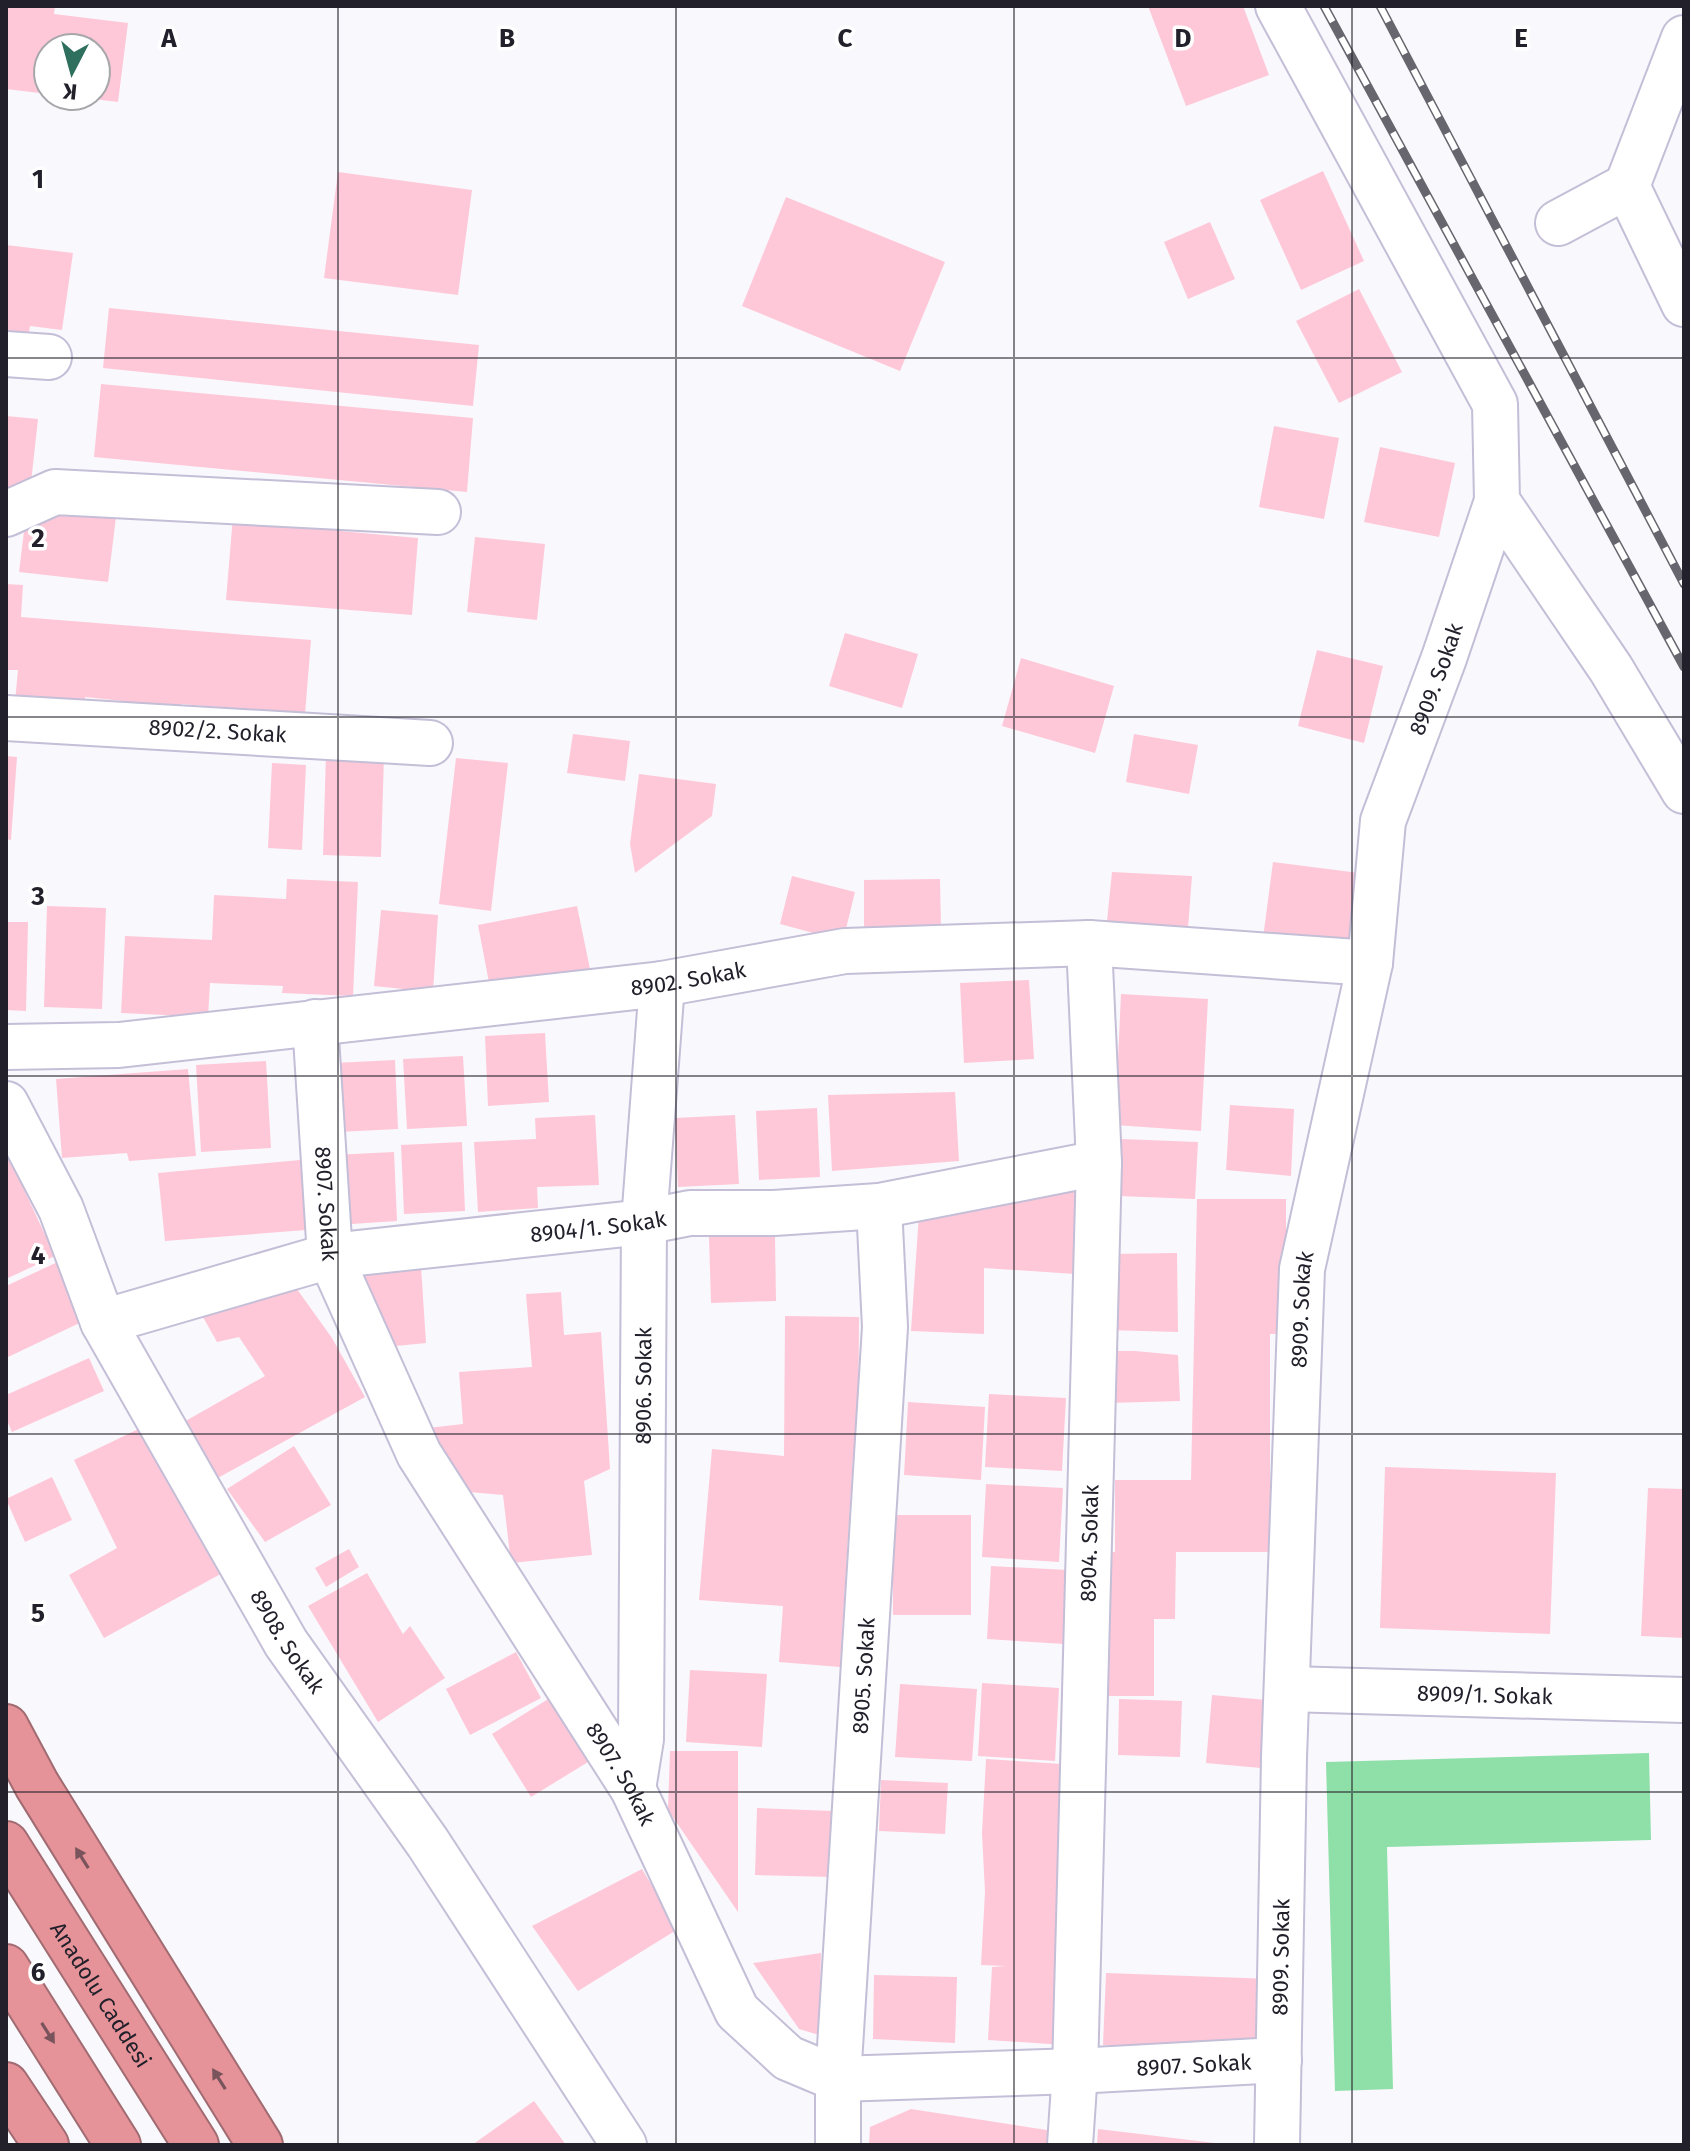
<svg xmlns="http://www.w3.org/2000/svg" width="1690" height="2151" font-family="'Fira Sans',sans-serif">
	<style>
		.forest { fill: #8fdfa9 }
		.building { fill: #fec8d8 }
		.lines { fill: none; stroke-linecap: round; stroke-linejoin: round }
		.street-casing { stroke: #c4bed7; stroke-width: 48 }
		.highway-casing { stroke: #a16b72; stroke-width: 48 }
		.street { stroke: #fff; stroke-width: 44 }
		.highway { stroke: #e59398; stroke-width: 44 }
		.rail-casing { stroke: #67656d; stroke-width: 9 }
		.rail { stroke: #fff; stroke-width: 6; stroke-dasharray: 18; stroke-linecap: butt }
		.oneway { fill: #7a545c }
		.grid { fill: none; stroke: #22202a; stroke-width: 2; stroke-opacity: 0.55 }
		.labels { text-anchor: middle; stroke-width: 7; stroke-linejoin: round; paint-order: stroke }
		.street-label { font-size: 22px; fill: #22202a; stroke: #fff }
		.grid-label { font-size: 26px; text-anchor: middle; font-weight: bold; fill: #22202a; stroke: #fff; stroke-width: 7; stroke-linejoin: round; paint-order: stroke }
	</style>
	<rect width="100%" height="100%" fill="#f9f8fd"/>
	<path class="forest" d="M1649,1753L1651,1840L1387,1847L1393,2089L1335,2091L1326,1762Z"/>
	<g class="building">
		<path d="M6,6H55L54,14L128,23L118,102L85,98L96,96V48H48V94L6,89Z"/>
		<path d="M1148,6H1243L1269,75L1186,106Z"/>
		<path d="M1323,171L1364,261L1301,290L1260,200Z"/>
		<path d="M338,172L472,190L458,295L324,278Z"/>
		<path d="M786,197L945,262L900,371L742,306Z"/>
		<path d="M1210,222L1235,279L1188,299L1164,242Z"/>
		<path d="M6,245L73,253L62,330L30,326L28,338L6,335Z"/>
		<path d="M1359,289L1402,372L1339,403L1296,321Z"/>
		<path d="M109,308L479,345L473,406L103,368Z"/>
		<path d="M101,384L473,418L467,492L94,457Z"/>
		<path d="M6,416L38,419L29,501L6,498Z"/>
		<path d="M1274,426L1339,438L1324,519L1259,507Z"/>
		<path d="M1380,447L1455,463L1439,537L1364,522Z"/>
		<path d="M27,507L116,517L108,582L19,572Z"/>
		<path d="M233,516L340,525V531L418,538L412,615L226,600Z"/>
		<path d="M475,537L545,544L537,620L467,612Z"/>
		<path d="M6,584L23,585L21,617L311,640L305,714L181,704L180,714L123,709V701L85,697V706L15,701L18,670H6Z"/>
		<path d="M845,633L918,654L902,708L829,686Z"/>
		<path d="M1317,650L1383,666L1364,743L1298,726Z"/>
		<path d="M1021,658L1114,686L1095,753L1002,726Z"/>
		<path d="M573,734L630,741L625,781L567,773Z"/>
		<path d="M1134,734L1198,745L1189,794L1126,782Z"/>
		<path d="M326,753L384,755L381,857L323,855Z"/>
		<path d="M6,756L17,757L11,840L6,839Z"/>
		<path d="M456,758L508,763L491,911L439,904Z"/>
		<path d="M272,763L306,765L302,850L268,848Z"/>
		<path d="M639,774L716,784L712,816L635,873L630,844Z"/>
		<path d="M1273,862L1359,873L1349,949L1263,938Z"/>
		<path d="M1112,872L1192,876L1188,928L1107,921Z"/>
		<path d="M792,876L855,892L843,941L780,924Z"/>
		<path d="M287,879L358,882L353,996L282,993L283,986L210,983L208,1017L121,1013L125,936L212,940L214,895L286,899Z"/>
		<path d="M940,879L941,929L864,930V880Z"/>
		<path d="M47,906L106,908L102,1009L44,1007Z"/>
		<path d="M577,906L591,974L491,993L478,925Z"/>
		<path d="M381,910L438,915L433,992L374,986Z"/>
		<path d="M6,922H28L26,1011L6,1010Z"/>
		<path d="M1029,980L1034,1059L964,1063L960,983Z"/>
		<path d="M1121,994L1208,999L1201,1131L1115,1125Z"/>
		<path d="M545,1033L549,1102L488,1106L485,1036Z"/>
		<path d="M463,1056L467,1126L407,1129L403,1059Z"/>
		<path d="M395,1060L398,1129L338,1132L334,1063Z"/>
		<path d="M266,1061L271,1148L201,1152L196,1065Z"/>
		<path d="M188,1069L196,1156L129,1161L127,1153L62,1158L56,1079Z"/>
		<path d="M955,1092L959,1161L832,1171L828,1095Z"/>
		<path d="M1230,1105L1294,1109L1291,1176L1226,1170Z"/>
		<path d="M817,1108L820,1177L759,1180L756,1111Z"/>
		<path d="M595,1115L599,1185L537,1187L538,1208L478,1212L474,1142L536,1139L535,1118Z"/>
		<path d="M735,1115L739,1184L678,1187L675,1118Z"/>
		<path d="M1121,1139L1198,1142L1195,1199L1118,1196Z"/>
		<path d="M462,1142L465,1211L404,1214L401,1145Z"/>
		<path d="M6,1151L55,1256L6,1279Z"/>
		<path d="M394,1152L397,1221L337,1225L333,1155Z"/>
		<path d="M300,1160L306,1230L165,1241L158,1173Z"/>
		<path d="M1084,1186L1075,1274L984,1268V1334L911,1331L919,1214L983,1210Z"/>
		<path d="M1197,1199H1286V1334H1270V1552H1176L1175,1619H1154V1696H1093L1092,1552H1115V1480H1191Z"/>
		<path d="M775,1236L776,1301L711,1303L709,1237Z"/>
		<path d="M1177,1253L1178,1332L1107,1330L1110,1254Z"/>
		<path d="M62,1260L90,1318L6,1358V1286Z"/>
		<path d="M421,1266L426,1343L386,1347L359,1270Z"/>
		<path d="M289,1278L332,1338L365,1397L214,1480L182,1423L265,1376L239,1337L217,1342L199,1310Z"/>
		<path d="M561,1292L564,1335L601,1332L610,1469L584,1481L592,1555L511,1563L503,1495L469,1492L428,1428L463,1424L459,1372L532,1367L526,1294Z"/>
		<path d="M785,1316L859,1317L858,1457H853L840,1667L779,1662L783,1606L699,1600L712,1449L784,1456Z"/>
		<path d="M1111,1351H1135L1178,1355L1180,1401L1108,1403Z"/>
		<path d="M89,1358L104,1391L12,1432L6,1418V1395Z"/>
		<path d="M989,1394L1066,1398L1062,1471L985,1467Z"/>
		<path d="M908,1402L985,1407L981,1480L904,1475Z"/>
		<path d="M151,1423L237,1565L104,1638L69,1575L117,1548L74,1460Z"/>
		<path d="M294,1446L331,1505L265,1542L227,1489Z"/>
		<path d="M1385,1467L1556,1473L1550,1634L1380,1628Z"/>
		<path d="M52,1477L72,1520L25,1542L6,1499Z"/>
		<path d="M986,1484L1063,1488L1059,1562L982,1557Z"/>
		<path d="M1648,1488L1684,1489V1638L1641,1636Z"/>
		<rect x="893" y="1515" width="78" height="100"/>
		<path d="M349,1549L359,1567L326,1587L315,1568Z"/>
		<path d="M991,1566L1068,1570L1064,1644L987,1639Z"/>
		<path d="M367,1573L403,1634L410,1626L445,1678L378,1722L308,1606Z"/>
		<path d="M516,1652L541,1698L470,1735L446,1689Z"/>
		<path d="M690,1670L767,1674L762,1747L686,1742Z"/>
		<path d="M982,1683L1059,1688L1055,1761L978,1756Z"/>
		<path d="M900,1684L977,1689L972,1761L895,1757Z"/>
		<path d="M1212,1695L1277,1701L1271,1769L1206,1763Z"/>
		<path d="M553,1696L593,1759L531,1797L492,1734Z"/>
		<path d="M1119,1699L1182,1701L1180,1757L1118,1755Z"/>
		<path d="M670,1751H738V1912L668,1810Z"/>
		<path d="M986,1759L1062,1764L1058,1837L1065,2045L988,2040L992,1967L1006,1966L981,1965L985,1892L982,1833Z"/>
		<path d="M881,1780L948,1783L945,1834L879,1831Z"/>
		<path d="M757,1808L833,1811L831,1877L755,1875Z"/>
		<path d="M642,1869L678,1929L578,1991L532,1926Z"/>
		<path d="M821,1953L819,2035L799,2029L753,1963Z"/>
		<path d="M1106,1973L1272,1979L1269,2052L1103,2045Z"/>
		<path d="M874,1975L957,1977L955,2043L873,2039Z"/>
		<path d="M534,2101L566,2145H472Z"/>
		<path d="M911,2109L1053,2131L1054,2145H869L870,2127Z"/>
		<path d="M1098,2129L1215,2143V2145H1097Z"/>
	</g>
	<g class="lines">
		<g class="street-casing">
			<g id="street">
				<path d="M1278,6L1495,404L1497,501L1611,669L1684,791"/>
				<path d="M1627,186L1684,38"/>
				<path d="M1558,223L1627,186L1684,304"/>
				<path d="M6,354L49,357"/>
				<path d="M6,514L55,492L438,512"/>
				<path id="s1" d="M6,718L430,743"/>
				<path id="s2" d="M315,1022L330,1256L419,1454L633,1789L737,2011L788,2058L838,2079L1075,2071L1279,2060"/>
				<path id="s3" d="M6,1047L119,1045L662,984L845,951L1089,943L1370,963"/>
				<path id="s4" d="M6,1104L61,1209L103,1322L286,1643L428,1843L624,2145"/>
				<path id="s5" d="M103,1322L330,1256L644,1222L690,1213H774L879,1206L1099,1163"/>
				<path id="s6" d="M1287,1689L1684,1700"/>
				<path id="s7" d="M633,1789L641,1739L644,1222L662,984"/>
				<path id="s8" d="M838,2145V2079L885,1327L879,1206"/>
				<path id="s9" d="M1070,2145L1075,2071L1099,1163L1089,943"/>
				<path id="s10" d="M1277,2145L1284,1757L1302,1269L1370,963L1383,821L1444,658L1497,501"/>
			</g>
		</g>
		<g class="highway-casing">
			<g id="highway">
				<path d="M6,1727L37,1785L260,2145"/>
				<path id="s11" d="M6,1844L196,2145"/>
				<path d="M6,1967L118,2145"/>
				<path d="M6,2085L46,2145"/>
			</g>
		</g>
		<use href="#street" class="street"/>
		<use href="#highway" class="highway"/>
		<g class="rail-casing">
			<g id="rail">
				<path d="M1324,6L1684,667"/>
				<path d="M1380,6L1684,584"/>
			</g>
		</g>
		<use href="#rail" class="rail"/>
	</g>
	<defs><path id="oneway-solid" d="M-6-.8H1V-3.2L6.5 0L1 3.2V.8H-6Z" transform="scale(2)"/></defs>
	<g class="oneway">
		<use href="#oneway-solid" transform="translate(82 1858) rotate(-122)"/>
		<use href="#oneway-solid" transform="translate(48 2033) rotate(58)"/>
		<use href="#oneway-solid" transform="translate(219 2079) rotate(-122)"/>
	</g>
	<path class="grid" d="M338,6V2145M676,6V2145M1014,6V2145M1352,6V2145M6,358H1684M6,717H1684M6,1076H1684M6,1434H1684M6,1792H1684"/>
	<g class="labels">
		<g class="street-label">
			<text dy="8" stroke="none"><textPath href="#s10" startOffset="1484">8909. Sokak</textPath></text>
			<text dy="8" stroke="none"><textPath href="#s1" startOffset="212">8902/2. Sokak</textPath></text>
			<text dy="8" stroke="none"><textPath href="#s3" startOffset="686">8902. Sokak</textPath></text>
			<text dy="8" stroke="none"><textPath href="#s2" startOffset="182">8907. Sokak</textPath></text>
			<text dy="8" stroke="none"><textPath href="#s5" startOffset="506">8904/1. Sokak</textPath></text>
			<text dy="8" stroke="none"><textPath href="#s10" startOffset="836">8909. Sokak</textPath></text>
			<text dy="8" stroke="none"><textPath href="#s7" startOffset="404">8906. Sokak</textPath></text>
			<text dy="8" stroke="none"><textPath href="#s9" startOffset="602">8904. Sokak</textPath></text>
			<text dy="8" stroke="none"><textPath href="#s4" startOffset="608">8908. Sokak</textPath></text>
			<text dy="8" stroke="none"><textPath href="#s8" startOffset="470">8905. Sokak</textPath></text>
			<text dy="8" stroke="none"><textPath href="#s6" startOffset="198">8909/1. Sokak</textPath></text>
			<text dy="8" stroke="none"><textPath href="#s2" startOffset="830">8907. Sokak</textPath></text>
			<text dy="8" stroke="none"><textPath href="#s10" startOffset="188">8909. Sokak</textPath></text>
			<text dy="8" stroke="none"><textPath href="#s11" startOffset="178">Anadolu Caddesi</textPath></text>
			<text dy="8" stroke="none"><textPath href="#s2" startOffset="1574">8907. Sokak</textPath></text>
		</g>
	</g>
	<g class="grid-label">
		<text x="169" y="47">A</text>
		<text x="507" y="47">B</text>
		<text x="845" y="47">C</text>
		<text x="1183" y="47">D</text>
		<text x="1521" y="47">E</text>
		<text x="38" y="188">1</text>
		<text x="38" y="547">2</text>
		<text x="38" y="905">3</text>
		<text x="38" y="1264">4</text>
		<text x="38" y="1622">5</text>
		<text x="38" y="1981">6</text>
	</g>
	<rect width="1690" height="2151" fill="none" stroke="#22202a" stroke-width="16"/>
	<g transform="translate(72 72) rotate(186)"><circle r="38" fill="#ffffff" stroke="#a7a6aa" stroke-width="2"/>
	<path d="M0-6L14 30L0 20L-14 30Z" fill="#2e6f5d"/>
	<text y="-12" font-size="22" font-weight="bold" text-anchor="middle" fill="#22202a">K</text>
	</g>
</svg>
